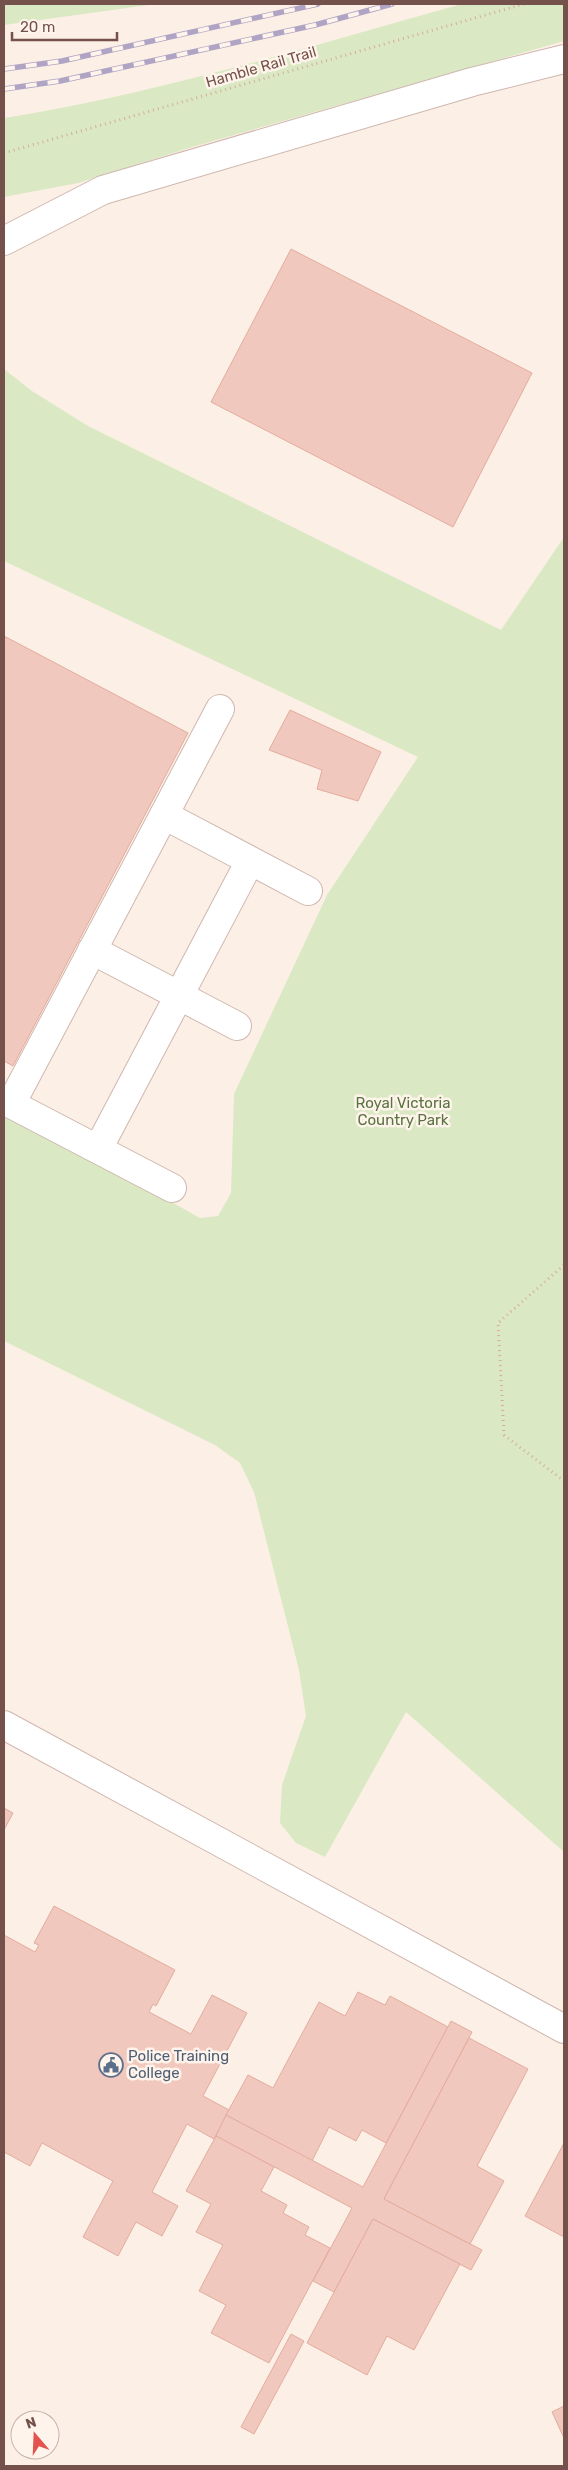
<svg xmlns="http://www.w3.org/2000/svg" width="568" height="2470" font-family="Rubik,sans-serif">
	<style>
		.green { fill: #dae9c4 }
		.building { fill: #f1c8bd; stroke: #e3ac9e }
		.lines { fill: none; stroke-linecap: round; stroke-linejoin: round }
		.minor-casing { stroke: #cfb7af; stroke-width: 30 }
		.path { stroke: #d6aba0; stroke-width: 3; stroke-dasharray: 1 4; stroke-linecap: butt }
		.minor { stroke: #fff; stroke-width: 28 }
		.rail-casing { stroke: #b0a4c5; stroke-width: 5.5 }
		.rail { stroke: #fff4eb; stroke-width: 4; stroke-dasharray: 11; stroke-linecap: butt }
		.labels { text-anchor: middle; stroke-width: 5; stroke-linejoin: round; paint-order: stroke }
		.street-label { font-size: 15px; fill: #74524b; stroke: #fff4eb }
		.park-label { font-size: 15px; fill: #587440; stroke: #fff4eb }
		.service-label { font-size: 15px; fill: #4e5e75; stroke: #fff4eb; text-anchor: start }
	</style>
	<rect width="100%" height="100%" fill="#fcefe5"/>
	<g class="green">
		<path d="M4,4H156L4,25Z"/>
		<path d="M462,4H564V41L192,147L78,183L4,197V118C159,93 311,46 462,4Z"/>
		<path d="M4,369L32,391L88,426L501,630L564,537V1852L406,1712L325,1857L296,1843L280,1823L282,1785L306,1716L299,1670L254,1492L240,1463L215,1445L4,1341V1108L200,1218L218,1216L231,1193L234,1094L327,895L418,757L4,561Z"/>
	</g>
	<g class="building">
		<path d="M291,249L532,373L453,527L211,402Z"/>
		<path d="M4,636L188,733L13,1066L4,1061Z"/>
		<path d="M290,710L381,752L358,801L317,789L322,770L269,750Z"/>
		<path d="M4,1808L13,1813L4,1830Z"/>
		<path d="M54,1906L175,1970L156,2006L153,2004L149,2012L191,2034L212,1995L247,2013L203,2096L229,2110L214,2139L187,2124L152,2192L178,2206L162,2236L136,2222L118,2256L83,2237L113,2181L42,2143L30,2166L4,2152V1935L35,1952L39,1945L34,1943Z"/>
		<path d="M358,1992L385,2005L390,1996L448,2027L386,2143L362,2130L356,2141L329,2127L312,2161L226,2115L248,2075L273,2088L319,2002L345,2016Z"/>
		<path d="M451,2021L472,2032L384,2199L482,2250L471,2270L373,2219L334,2292L313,2281L352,2208L216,2136L226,2115L363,2187Z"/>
		<path d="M469,2038L528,2069L477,2166L504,2181L470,2244L384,2199Z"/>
		<path d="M216,2136L274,2167L261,2191L287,2205L283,2213L309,2227L305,2235L330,2248L269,2363L211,2333L226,2305L199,2291L223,2245L196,2232L211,2204L186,2191Z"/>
		<path d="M564,2143V2237L525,2216Z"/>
		<path d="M373,2219L460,2264L414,2350L387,2336L367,2375L307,2343Z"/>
		<path d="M291,2334L304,2341L254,2434L241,2427Z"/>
		<path d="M564,2406V2438L552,2412Z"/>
	</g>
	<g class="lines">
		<g class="minor-casing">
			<g id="minor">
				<path d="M4,241L103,190L472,82L564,59"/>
				<path d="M164,815L308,891"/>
				<path d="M92,950L237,1026"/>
				<path d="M4,1100L11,1104L220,709"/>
				<path d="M11,1104L172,1188"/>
				<path d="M98,1149L250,861"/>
				<path d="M4,1725L564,2029"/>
			</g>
		</g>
		<g class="path">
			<path d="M4,153L524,4"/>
			<path d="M564,1265L498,1323L504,1435L564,1481"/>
		</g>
		<use href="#minor" class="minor"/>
		<g class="rail-casing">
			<g id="rail">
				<path d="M4,69L62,61L318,4"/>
				<path d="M4,89L60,81L315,25L392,4"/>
			</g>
		</g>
		<use href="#rail" class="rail"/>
	</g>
	<defs>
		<g id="civic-ring" transform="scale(1.25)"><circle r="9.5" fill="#fff4eb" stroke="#5c6f8a" stroke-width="1.5"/><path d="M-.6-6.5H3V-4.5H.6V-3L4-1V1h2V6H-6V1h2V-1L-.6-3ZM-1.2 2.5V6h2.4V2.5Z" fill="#5c6f8a"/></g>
	</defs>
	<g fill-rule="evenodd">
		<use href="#civic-ring" x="111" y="2065"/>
	</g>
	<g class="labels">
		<g class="street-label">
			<text transform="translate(261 67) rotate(-16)" y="5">Hamble Rail Trail</text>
		</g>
		<g class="park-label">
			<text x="403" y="1108">Royal Victoria<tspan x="403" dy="17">Country Park</tspan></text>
		</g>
		<g class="service-label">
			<text x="128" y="2061">Police Training<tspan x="128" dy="17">College</tspan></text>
		</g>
	</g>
	<rect width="568" height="2470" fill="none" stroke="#74524b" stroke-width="10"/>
	<g transform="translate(35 2435) rotate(341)"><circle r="24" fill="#fff4eb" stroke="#c7b3ab"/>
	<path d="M0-4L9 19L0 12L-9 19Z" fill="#e3534d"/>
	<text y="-8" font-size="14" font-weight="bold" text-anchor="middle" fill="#74524b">N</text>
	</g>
	<path d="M12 32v8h105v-8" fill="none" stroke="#74524b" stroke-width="2.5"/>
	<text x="20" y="32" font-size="15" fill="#74524b" stroke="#fff4eb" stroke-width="4" paint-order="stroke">20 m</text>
</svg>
